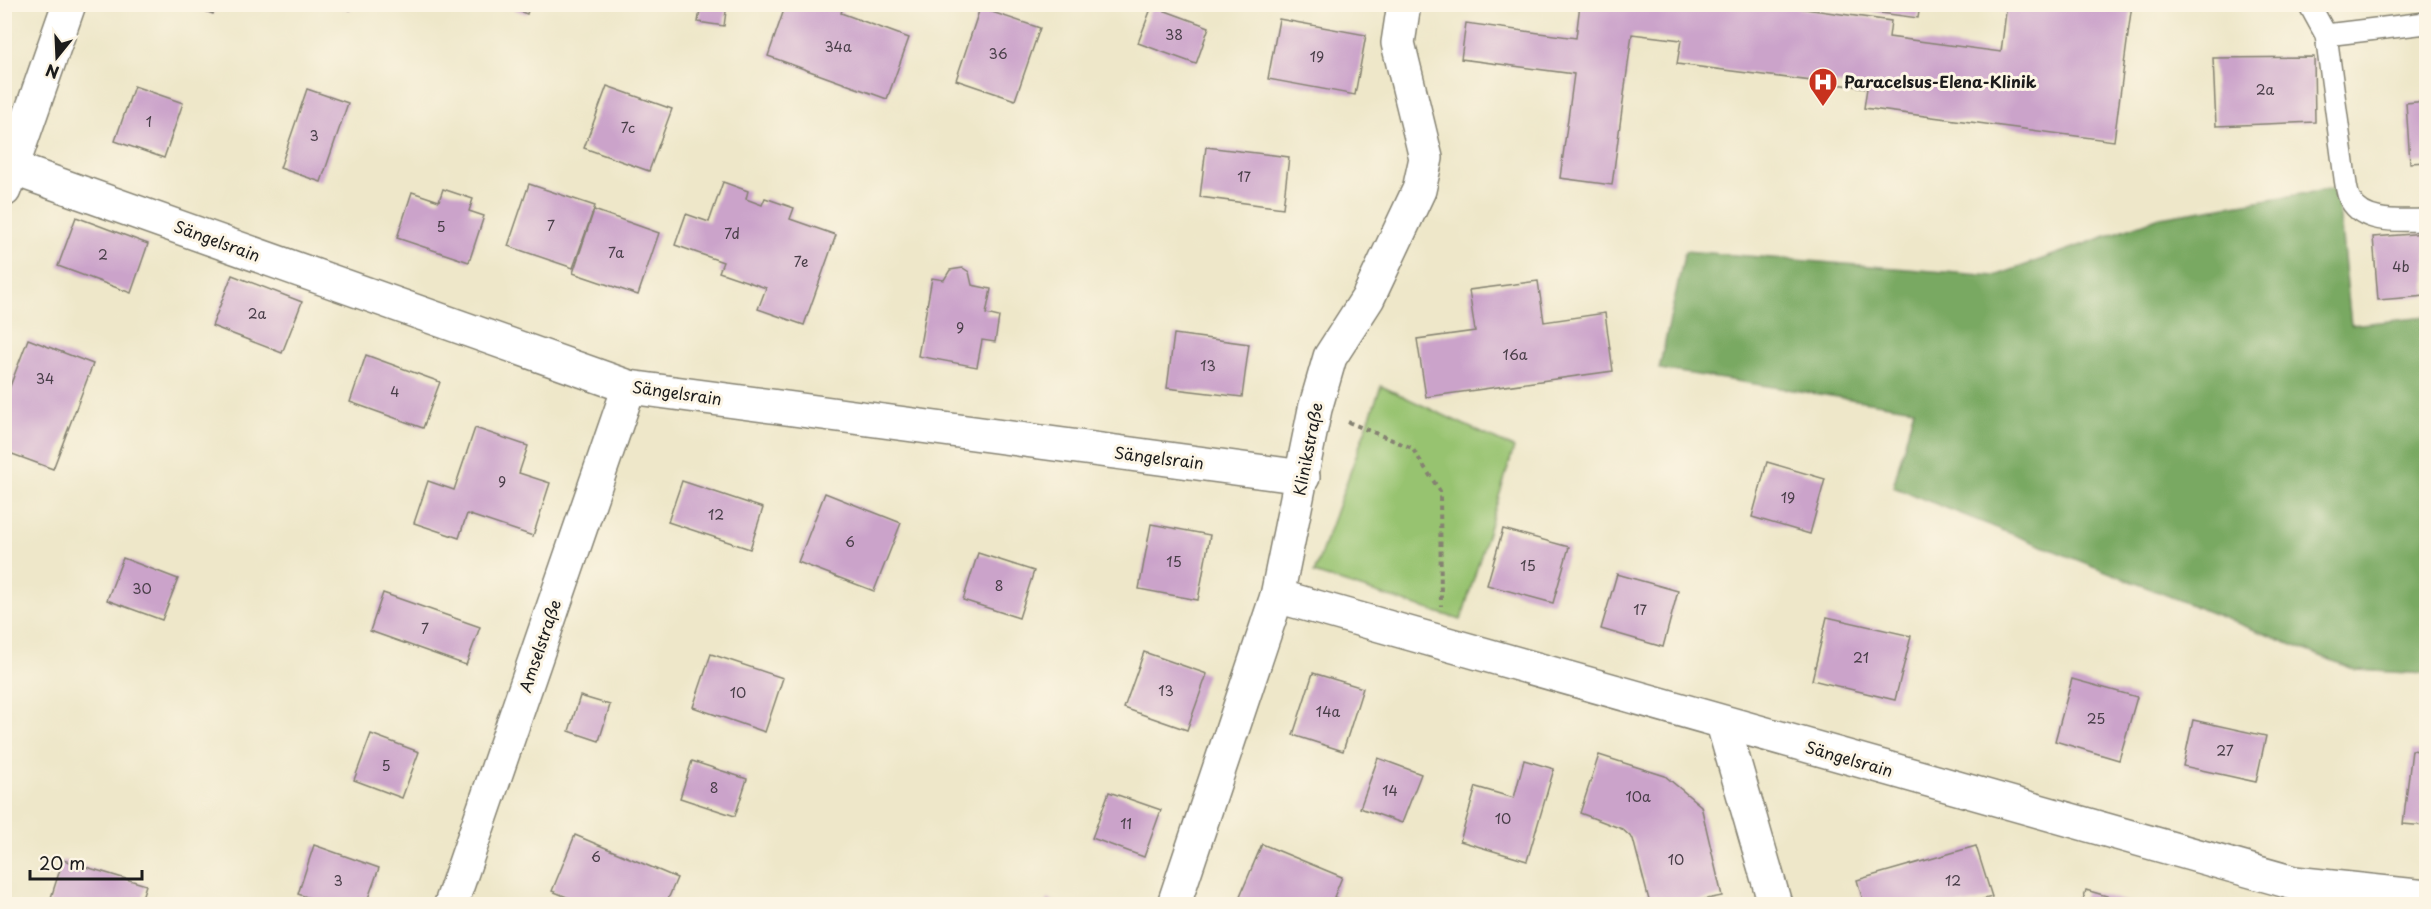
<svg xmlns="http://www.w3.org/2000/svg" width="2431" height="909" font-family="'Playpen Sans',sans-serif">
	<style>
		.green { fill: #97c370; stroke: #5a7046; stroke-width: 1.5 }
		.forest { fill: #79a962; stroke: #4a623f; stroke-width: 1.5 }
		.building { fill: #cba3ca }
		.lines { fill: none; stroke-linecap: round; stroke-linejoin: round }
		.lane-casing { stroke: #858272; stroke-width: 24 }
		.street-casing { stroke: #858272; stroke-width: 36 }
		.path { stroke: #858272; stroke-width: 4; stroke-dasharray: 4.5 4.5; stroke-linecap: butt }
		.lane { stroke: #fff; stroke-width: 21 }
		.street { stroke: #fff; stroke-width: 33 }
		.labels { text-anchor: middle; stroke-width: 6; stroke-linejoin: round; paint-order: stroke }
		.number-label { font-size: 14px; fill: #483e48 }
		.poi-label { font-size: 16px; font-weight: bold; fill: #1c1c1c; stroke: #fcf5e5; text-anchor: start }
		.street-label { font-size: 16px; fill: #1c1c1c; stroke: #fcf5e5 }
	</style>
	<rect width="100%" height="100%" fill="#fcf5e5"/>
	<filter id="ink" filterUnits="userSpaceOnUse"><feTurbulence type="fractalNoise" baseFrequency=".0167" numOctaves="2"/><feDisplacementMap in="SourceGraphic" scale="12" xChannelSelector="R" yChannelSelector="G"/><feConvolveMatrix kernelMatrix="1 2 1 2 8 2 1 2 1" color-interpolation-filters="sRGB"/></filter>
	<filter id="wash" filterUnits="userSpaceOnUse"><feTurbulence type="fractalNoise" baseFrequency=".008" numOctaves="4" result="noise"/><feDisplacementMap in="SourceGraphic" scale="24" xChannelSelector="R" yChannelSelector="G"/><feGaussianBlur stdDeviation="1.35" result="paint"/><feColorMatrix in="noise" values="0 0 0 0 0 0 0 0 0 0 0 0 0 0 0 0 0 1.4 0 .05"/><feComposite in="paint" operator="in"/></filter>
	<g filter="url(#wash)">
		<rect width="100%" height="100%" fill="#eee7c9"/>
		<path class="green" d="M1381,386L1514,448L1461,620L1314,573Z"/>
		<path class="forest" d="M2337,188L2351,325L2426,317V674L2356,670L1893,487L1914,409L1659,369L1685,251L1995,276L2160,217Z"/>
		<g id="blocks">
			<g class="building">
				<path d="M187,4H217L213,14Z"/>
				<path d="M332,4H352L350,10Z"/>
				<path d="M499,4H530L527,14Z"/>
				<path d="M676,4H727L724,26L698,22L700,10Z"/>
				<path d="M786,4H844L841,13L909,38L887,99L768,56Z"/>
				<path d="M1580,4H1769L1891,21L1889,37L2001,52L2007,4H2132L2114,141L1864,108L1867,88L1677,64L1681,40L1632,34L1612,185L1560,178L1574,74L1461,59L1466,23L1576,38Z"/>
				<path d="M1836,5H1920L1918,18L1836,7Z"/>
				<path d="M1152,6L1209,27L1196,64L1138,43Z"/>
				<path d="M980,8L1040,28L1015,100L956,80Z"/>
				<path d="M1279,19L1366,35L1355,95L1268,79Z"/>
				<path d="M2314,57L2315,122L2216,126L2213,58Z"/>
				<path d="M134,86L183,103L164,158L115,141Z"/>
				<path d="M607,86L672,109L649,171L584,148Z"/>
				<path d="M307,89L348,103L321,182L280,168Z"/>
				<path d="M2426,101V162L2410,163L2406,103Z"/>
				<path d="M1206,147L1289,157L1283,208L1200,197Z"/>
				<path d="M723,182L748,191L746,199L762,205L765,198L794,208L790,219L836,235L804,325L758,309L766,288L719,272L723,262L675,245L686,214L709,222Z"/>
				<path d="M529,184L595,206L573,268L508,246Z"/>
				<path d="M443,189L473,199L469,211L484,216L469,262L397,238L412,192L439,201Z"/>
				<path d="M594,210L659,233L638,295L573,273Z"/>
				<path d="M76,217L148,244L131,293L58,266Z"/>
				<path d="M2426,233V296L2378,300L2373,237Z"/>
				<path d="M963,268L969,272L972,285L991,289L986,314L999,317L995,342L982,340L977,367L918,356L932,278L944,280L950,270Z"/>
				<path d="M232,275L302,302L282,353L212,326Z"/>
				<path d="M1538,281L1544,322L1605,313L1613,371L1426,397L1417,339L1475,331L1469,290Z"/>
				<path d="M1174,334L1249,344L1242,397L1167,388Z"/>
				<path d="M28,339L93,364L53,469L4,451V402Z"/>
				<path d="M366,355L440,382L423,428L350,402Z"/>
				<path d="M475,428L528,446L519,473L550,483L533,536L467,514L459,538L414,523L428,481L454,490Z"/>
				<path d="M1767,462L1825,479L1810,534L1752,517Z"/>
				<path d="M682,481L763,508L750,549L668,522Z"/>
				<path d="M825,493L901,523L874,591L798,562Z"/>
				<path d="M1151,524L1210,535L1198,600L1139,589Z"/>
				<path d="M1503,529L1569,547L1553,603L1487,585Z"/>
				<path d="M978,553L1034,571L1019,618L963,600Z"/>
				<path d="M123,558L178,579L162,620L107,600Z"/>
				<path d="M1617,574L1678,591L1663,647L1601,629Z"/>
				<path d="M383,593L480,627L466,665L370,631Z"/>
				<path d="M1827,617L1911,636L1895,700L1812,680Z"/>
				<path d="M1144,652L1207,674L1187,730L1124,708Z"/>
				<path d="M711,654L783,678L765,732L693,707Z"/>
				<path d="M1313,673L1363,688L1343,751L1293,735Z"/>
				<path d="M2072,679L2137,697L2119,760L2055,741Z"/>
				<path d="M580,696L610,705L599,741L569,731Z"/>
				<path d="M2193,720L2266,736L2256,782L2183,766Z"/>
				<path d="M371,734L419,752L402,798L354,780Z"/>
				<path d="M2412,750L2426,752V826L2403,824Z"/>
				<path d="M1599,755L1665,776L1701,806L1722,896L1682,904H1650L1633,839L1622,829L1580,813Z"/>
				<path d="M1378,758L1421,774L1402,823L1360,808Z"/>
				<path d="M1524,760L1554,769L1527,861L1460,841L1476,787L1514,798Z"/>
				<path d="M692,761L747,779L735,816L680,798Z"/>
				<path d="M1109,792L1161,810L1144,857L1092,838Z"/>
				<path d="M575,835L677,878L666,904H584L552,891Z"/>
				<path d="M1262,844L1342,877L1334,897L1352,904L1237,903Z"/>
				<path d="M314,845L379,868L366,904H327L298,894Z"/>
				<path d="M1976,846L1992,897L1966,904H1864L1857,880Z"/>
				<path d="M63,860L146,885L140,904H49Z"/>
				<path d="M2086,890L2134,904H2082Z"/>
				<path d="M1047,899L1061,904H1045Z"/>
			</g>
		</g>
	</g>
	<g filter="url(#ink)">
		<use href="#blocks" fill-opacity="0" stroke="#858272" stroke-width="1.5"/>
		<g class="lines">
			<g class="lane-casing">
				<g id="lane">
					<path d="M2309,4L2326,35L2345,178C2346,185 2347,195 2351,201C2365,225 2403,220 2426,220"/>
					<path d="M2326,35L2426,23"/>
				</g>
			</g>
			<g class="street-casing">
				<g id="street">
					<path d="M12,168L629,387L1303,477"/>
					<path d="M4,190L69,4"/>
					<path d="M1277,596L2294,883L2426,897"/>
					<path d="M1723,724L1775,904"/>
					<path d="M451,904L629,387"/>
					<path d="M1174,904L1277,596L1315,409L1330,357L1368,298L1419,190L1426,158L1398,43L1404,4"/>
				</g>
			</g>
			<path class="path" d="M1348,422L1412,448L1440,491L1441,606"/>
			<use href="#lane" class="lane"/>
			<use href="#street" class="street"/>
		</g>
	</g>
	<defs>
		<g id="hospital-pin" transform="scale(1.5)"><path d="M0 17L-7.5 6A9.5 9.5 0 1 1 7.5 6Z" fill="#c8321e" stroke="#fcf5e5"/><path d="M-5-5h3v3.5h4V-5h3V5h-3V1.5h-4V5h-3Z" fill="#fff"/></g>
	</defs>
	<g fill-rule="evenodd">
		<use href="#hospital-pin" x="1823" y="82"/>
	</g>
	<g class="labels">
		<g class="number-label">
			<text x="1174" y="40">38</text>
			<text x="838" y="52">34a</text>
			<text x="998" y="59">36</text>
			<text x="1317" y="62">19</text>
			<text x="2265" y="95">2a</text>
			<text x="149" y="127">1</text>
			<text x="628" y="133">7c</text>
			<text x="314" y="141">3</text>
			<text x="1244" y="182">17</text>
			<text x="551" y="231">7</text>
			<text x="441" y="232">5</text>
			<text x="732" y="239">7d</text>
			<text x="616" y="258">7a</text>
			<text x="103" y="260">2</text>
			<text x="801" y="267">7e</text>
			<text x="2401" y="272">4b</text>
			<text x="257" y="319">2a</text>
			<text x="960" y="333">9</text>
			<text x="1515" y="360">16a</text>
			<text x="1208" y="371">13</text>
			<text x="45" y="384">34</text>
			<text x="395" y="397">4</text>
			<text x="502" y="487">9</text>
			<text x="1788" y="503">19</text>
			<text x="716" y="520">12</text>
			<text x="850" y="547">6</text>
			<text x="1174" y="567">15</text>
			<text x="1528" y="571">15</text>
			<text x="999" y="591">8</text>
			<text x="142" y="594">30</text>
			<text x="1640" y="615">17</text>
			<text x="425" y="634">7</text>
			<text x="1861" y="663">21</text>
			<text x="1166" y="696">13</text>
			<text x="738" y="698">10</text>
			<text x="1328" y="717">14a</text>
			<text x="2096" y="724">25</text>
			<text x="2225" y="756">27</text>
			<text x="386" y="771">5</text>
			<text x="714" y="793">8</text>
			<text x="1390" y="796">14</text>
			<text x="1638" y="802">10a</text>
			<text x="1503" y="824">10</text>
			<text x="1126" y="829">11</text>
			<text x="596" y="862">6</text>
			<text x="1676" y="865">10</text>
			<text x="338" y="886">3</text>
			<text x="1953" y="886">12</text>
		</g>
		<g class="poi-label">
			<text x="1844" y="88">Paracelsus-Elena-Klinik</text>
		</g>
		<g class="street-label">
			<text transform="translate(217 241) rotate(20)" y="6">Sängelsrain</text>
			<text transform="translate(677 393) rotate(8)" y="6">Sängelsrain</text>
			<text transform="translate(1308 449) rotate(-79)" y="6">Klinikstraße</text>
			<text transform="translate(1159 458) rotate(7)" y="6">Sängelsrain</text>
			<text transform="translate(540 646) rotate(-71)" y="6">Amselstraße</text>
			<text transform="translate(1849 759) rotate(16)" y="6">Sängelsrain</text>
		</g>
	</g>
	<rect width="2431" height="909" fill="none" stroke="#fcf5e5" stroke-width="24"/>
	<g transform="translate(57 57) rotate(198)" stroke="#fcf5e5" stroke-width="4.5" paint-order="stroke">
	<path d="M0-4.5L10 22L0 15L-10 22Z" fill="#1c1c1c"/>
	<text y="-9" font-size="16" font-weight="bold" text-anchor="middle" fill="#1c1c1c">N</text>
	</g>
	<path d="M30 870v9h112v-9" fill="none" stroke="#1c1c1c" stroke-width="3"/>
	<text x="39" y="870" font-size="18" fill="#1c1c1c" stroke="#fcf5e5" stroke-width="4.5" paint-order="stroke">20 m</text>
</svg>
